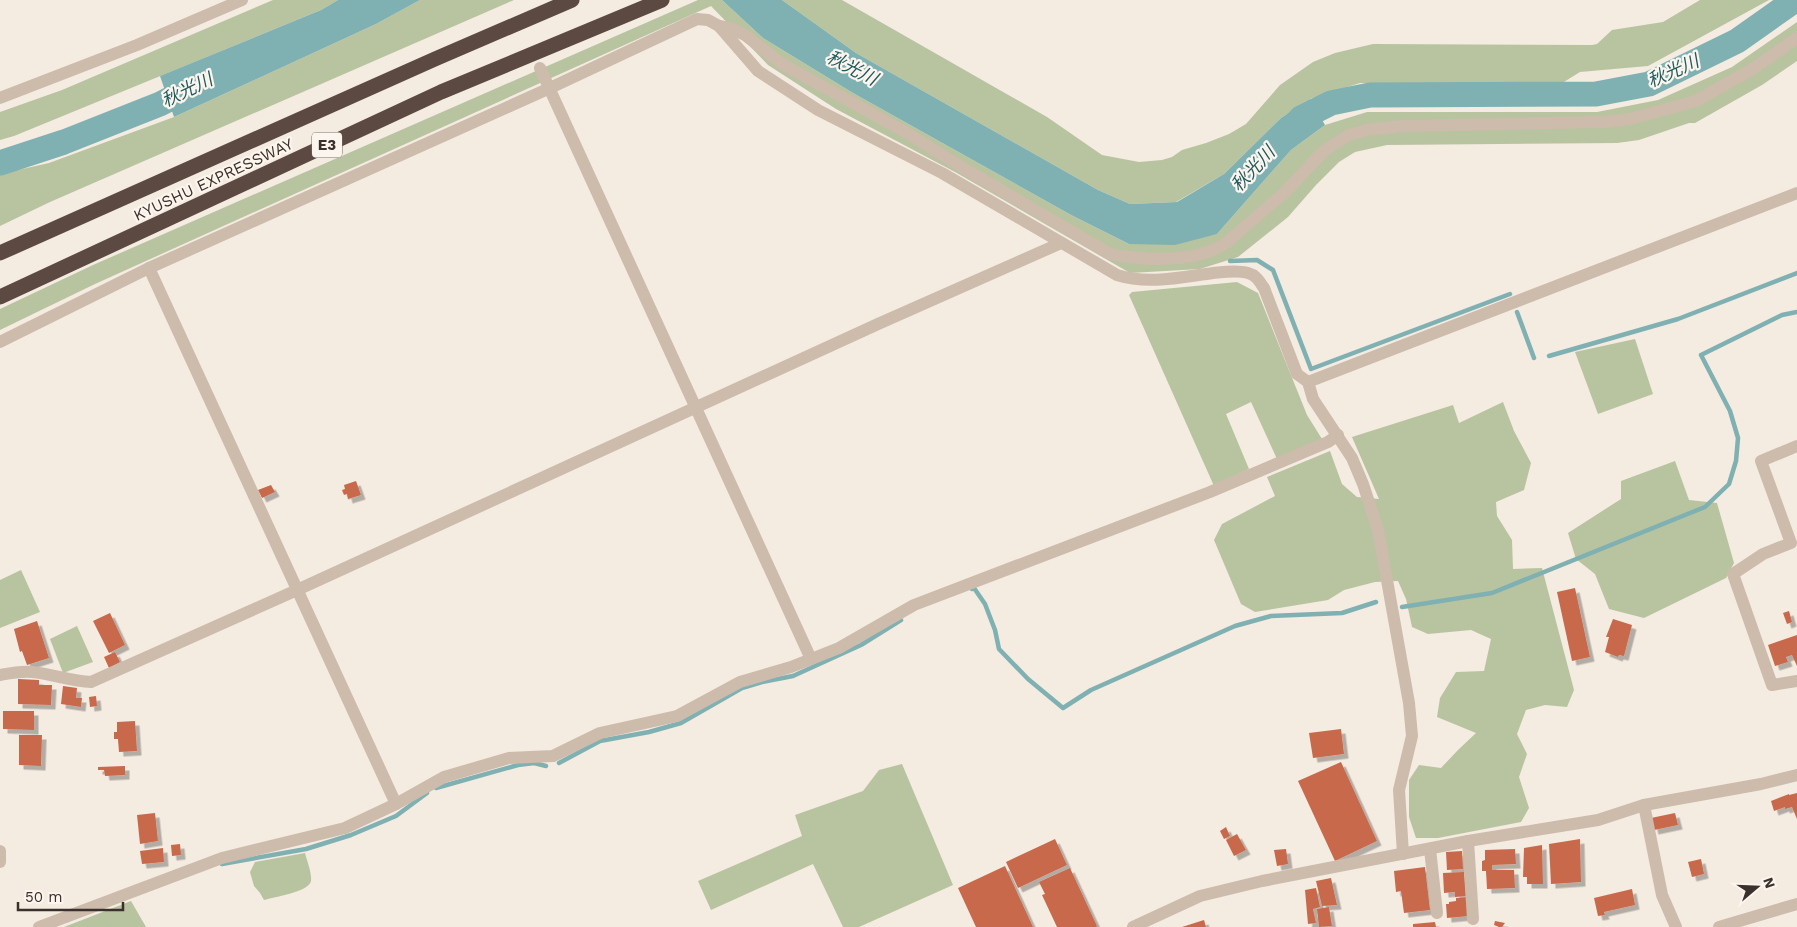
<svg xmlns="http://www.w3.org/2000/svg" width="1797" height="927" font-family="'Work Sans','Noto Sans JP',sans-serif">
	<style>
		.green { fill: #b8c4a0 }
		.water { fill: #7fb0b2 }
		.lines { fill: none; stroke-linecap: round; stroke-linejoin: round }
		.stream { stroke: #7fb0b2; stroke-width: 4.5 }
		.river { stroke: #7fb0b2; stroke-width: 25 }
		.building { fill: #c8694b; filter: url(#shadow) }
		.minor { stroke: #cdbbac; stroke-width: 12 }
		.highway { stroke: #5c4a42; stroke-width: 15 }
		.labels { text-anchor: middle; stroke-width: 4.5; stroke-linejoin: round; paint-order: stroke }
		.shield { fill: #fbf5ee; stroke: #756b66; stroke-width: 1 }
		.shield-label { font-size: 15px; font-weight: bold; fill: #3b302b }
		.street-label { font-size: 16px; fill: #3b302b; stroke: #fbf5ee }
		.water-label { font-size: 18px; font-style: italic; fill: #1f5a5e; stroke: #fbf5ee }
	</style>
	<defs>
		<filter id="shadow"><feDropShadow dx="4.5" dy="4.5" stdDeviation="0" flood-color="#0004"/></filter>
	</defs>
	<rect width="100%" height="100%" fill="#f4ebe1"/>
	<g class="green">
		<path d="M273,0H338L321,10L14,136L0,140V112L62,90Z"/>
		<path d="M420,0H514L50,202L0,226V174L49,163L174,117L376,24Z"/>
		<path d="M698,0H722L763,38L853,93L1073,216L1129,244L1217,234L1291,150L1325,125L1367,112H1597L1658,100L1732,67L1797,22V61L1762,85L1695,123H1689L1639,140L1617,143L1387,145L1355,152L1339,162L1316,185L1288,217L1238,257L1200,269L1130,273L955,172L836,109L768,65L711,6L95,284L0,330V309L93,265Z"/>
		<path d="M782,0H842L1047,117L1102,155L1139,162L1162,160L1172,157L1182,150L1206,143L1229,134L1246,124L1280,85L1313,62L1335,53L1373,44L1592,45L1597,44L1612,30L1663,22L1700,0H1769L1648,66L1580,72L1559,85L1360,83L1310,99L1281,118L1224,174L1176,202L1130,204L1098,190L856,53Z"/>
		<path d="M1237,282L1258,293L1307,415L1322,439L1277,459L1251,402L1226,414L1249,469L1214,486L1129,295L1132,292Z"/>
		<path d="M1635,339L1653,394L1598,414L1575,352Z"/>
		<path d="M1503,402L1514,431L1531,463L1524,490L1496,502L1497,516L1512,540L1513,569L1542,568L1574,690L1567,707L1545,705L1526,710L1517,734L1527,754L1519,777L1529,808L1521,822L1438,838H1416L1409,817V780L1419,765L1441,768L1458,750L1476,733L1437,717L1440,698L1456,672L1484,671L1491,639L1471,630L1428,634L1412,627L1406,599L1398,581L1375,582L1344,590L1328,600L1255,612L1241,604L1214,540L1222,524L1275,496L1267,477L1330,451L1342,484L1357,497L1379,499L1352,437L1453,405L1459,423Z"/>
		<path d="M1675,461L1689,500L1717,503L1734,563L1726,578L1644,618L1609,609L1595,574L1576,559L1568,533L1621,499V481Z"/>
		<path d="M21,570L40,612L0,628V580Z"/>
		<path d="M77,626L93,662L63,673L50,639Z"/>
		<path d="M902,764L953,885L859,927H843L813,864L711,910L698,881L802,836L795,815L863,791L879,770Z"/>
		<path d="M305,853C307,861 312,873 311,881C309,892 274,897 264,900L260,893L254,886L250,872L255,862Z"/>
		<path d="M131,901L146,927H64Z"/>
	</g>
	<g class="water">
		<path d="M338,0H420L376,24L174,117L160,76L321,10Z"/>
		<path d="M722,0H782L856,53L1098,190L1130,204L1177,202L1224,174L1281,118L1310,99L1325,125L1291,150L1217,234L1175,245L1129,244L1073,216L853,93L763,38Z"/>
	</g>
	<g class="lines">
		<g class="stream">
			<path d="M1230,261L1257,260L1273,270L1311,369L1510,294"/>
			<path d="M1517,312L1534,358"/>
			<path d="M1549,356L1678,319L1797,273"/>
			<path d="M972,589L974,588L985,604L995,630L999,649L1028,679L1063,708L1091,690L1235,626L1271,616L1342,613L1376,602"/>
			<path d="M1402,607L1492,593L1705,507L1729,484L1736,461L1738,438L1730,411L1701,355L1782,315L1797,312"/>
			<path d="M559,763L600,741L649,732L681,723L742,688L762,682L793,676L861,645L901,620"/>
			<path d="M436,788L518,765L534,763L546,766"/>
			<path d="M222,864L306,849L351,835L396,816L427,793"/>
		</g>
		<g class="river">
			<path d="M1290,129L1301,118L1331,103L1370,95L1596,94L1649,84L1737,41L1795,0"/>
			<path d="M0,163L64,142L160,104L199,84"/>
		</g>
	</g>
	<g class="building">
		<path d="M356,481L361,495L348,499L347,494L344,495L342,490L345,489L344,485Z"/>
		<path d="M271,485L275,492L262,498L258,490Z"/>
		<path d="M1575,588L1590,657L1572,661L1557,592Z"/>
		<path d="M1789,611L1792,622L1787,624L1783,613Z"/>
		<path d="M110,613L125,645L109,653L93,621Z"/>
		<path d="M1613,619L1632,625L1624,656L1619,655L1618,657L1605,652L1609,637H1606Z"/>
		<path d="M37,621L49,658L27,665L22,651L20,652L14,629Z"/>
		<path d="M1797,635V666L1792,655L1786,657L1788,662L1775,666L1768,645Z"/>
		<path d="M115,652L120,662L109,668L104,657Z"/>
		<path d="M18,679L39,680V685H52L51,705L18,704Z"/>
		<path d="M63,686L77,688L76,698H82L81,707L61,704Z"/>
		<path d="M96,696L97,706L90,707L89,697Z"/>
		<path d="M3,711H34V730L3,729Z"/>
		<path d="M135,721L137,751L119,752L118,739H114V732H117V722Z"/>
		<path d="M1341,729L1344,754L1313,758L1309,733Z"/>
		<path d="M19,735H42L41,766L19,765Z"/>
		<path d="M1341,762L1377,841L1335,861L1298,781Z"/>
		<path d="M125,766V775L105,776L104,770H98V767Z"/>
		<path d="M1797,793V819L1792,807L1785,809V807L1774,811L1771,801L1789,794V795Z"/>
		<path d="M155,813L158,841L140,844L137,815Z"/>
		<path d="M1675,813L1678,825L1654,830L1651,818Z"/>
		<path d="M1226,827L1230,836L1224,839L1220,831Z"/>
		<path d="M1237,834L1246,850L1234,856L1226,840Z"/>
		<path d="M1055,839L1067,865L1018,888L1006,862Z"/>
		<path d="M1580,839L1581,882L1551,884L1549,844Z"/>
		<path d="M180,844L181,855L172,856L171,845Z"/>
		<path d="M1542,845L1543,884H1527V877H1523L1524,848Z"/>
		<path d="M163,848L164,862L142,864L140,851Z"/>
		<path d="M1286,849L1288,864L1277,866L1274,850Z"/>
		<path d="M1515,849L1516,864L1492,865V870H1514L1515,888L1487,889L1486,871H1482V861L1485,860V850Z"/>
		<path d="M1462,851L1463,869L1447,870L1446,852Z"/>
		<path d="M1701,859L1704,874L1692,877L1688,862Z"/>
		<path d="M1005,866L1033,927H976L958,888Z"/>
		<path d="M1425,867L1430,910L1404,913L1401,891L1396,892L1394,871Z"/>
		<path d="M1070,868L1097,926L1096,927H1057L1042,895L1045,894L1039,882Z"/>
		<path d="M1464,872L1466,896L1455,897V892L1444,893L1443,873Z"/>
		<path d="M1331,878L1337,905L1322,906L1316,881Z"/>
		<path d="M1316,888L1320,907L1313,909L1316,923L1308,924L1305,890Z"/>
		<path d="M1632,889L1635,905L1604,912L1605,915L1598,916L1594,898Z"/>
		<path d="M1468,897L1469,916L1447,918L1446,904H1449V902L1456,901V898Z"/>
		<path d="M1329,907L1332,926L1319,927L1317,909Z"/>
		<path d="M1204,920L1206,927H1182Z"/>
		<path d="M1495,921L1505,923L1502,927H1499L1494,925Z"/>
		<path d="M1435,922L1436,927H1413V924Z"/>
	</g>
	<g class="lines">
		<g class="minor">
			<path d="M719,26L730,28L745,35L782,64L907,133L963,168L1110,254C1144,261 1197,263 1226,243L1284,193L1325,150L1349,135L1367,130L1403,126L1605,122L1630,119L1696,101L1754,68L1797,38"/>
			<path d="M540,68L811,659"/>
			<path d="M0,98L137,45L242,0"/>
			<path d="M149,268L396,804"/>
			<path d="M0,342L149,268L550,88L697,19L708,20L719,26L758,71L818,110L942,173L1117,275C1148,285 1182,277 1213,273C1224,272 1237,270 1248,273C1256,275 1259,281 1264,288L1297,374L1308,382L1313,399L1352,458L1363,484L1378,530L1409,703L1412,736L1399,790L1403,854"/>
			<path d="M1308,382L1797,193"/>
			<path d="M1797,446L1761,461L1791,543L1763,554L1733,574L1772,685L1797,681"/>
			<path d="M0,675C11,673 21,671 32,672C52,674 71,681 91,682L297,590L878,324L1061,243"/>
			<path d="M1644,805L1662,895L1676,927"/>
			<path d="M1468,841L1473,919"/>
			<path d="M1430,849L1437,913"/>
			<path d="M0,851V862"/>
			<path d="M39,927L222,858L345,828L396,804L444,777L509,758L553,756L600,733L677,716L740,682L791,667L839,648L914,605L1210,492L1328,442L1338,435"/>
			<path d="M1133,927L1200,896L1262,881L1468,841L1598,820L1644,805L1761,784L1797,775"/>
			<path d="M1719,927L1797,904"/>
		</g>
		<g class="highway">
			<path d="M0,253L435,59L572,0"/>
			<path d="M0,297L441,92L662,0"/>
		</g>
	</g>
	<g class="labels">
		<rect class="shield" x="312" y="132.5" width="30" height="25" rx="4"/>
		<g class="shield-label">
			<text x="327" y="150">E3</text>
		</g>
		<g class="street-label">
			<text transform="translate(213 179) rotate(-25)" y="6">KYUSHU EXPRESSWAY</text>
		</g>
		<g class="water-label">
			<text transform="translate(852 68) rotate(27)" y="6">秋光川</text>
			<text transform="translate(1673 71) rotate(-24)" y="6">秋光川</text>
			<text transform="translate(187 90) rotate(-26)" y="6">秋光川</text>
			<text transform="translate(1253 169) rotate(-47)" y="6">秋光川</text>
		</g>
	</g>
	<g transform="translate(1757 887) rotate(71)" stroke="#fbf5ee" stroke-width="4" paint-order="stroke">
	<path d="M0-4L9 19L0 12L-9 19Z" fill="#3b302b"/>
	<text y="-8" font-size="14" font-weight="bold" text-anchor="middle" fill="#3b302b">N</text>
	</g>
	<path d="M18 902v8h105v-8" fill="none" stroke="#3b302b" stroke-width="2.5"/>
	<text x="25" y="902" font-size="15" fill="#3b302b" stroke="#fbf5ee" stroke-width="4" paint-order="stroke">50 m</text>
</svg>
